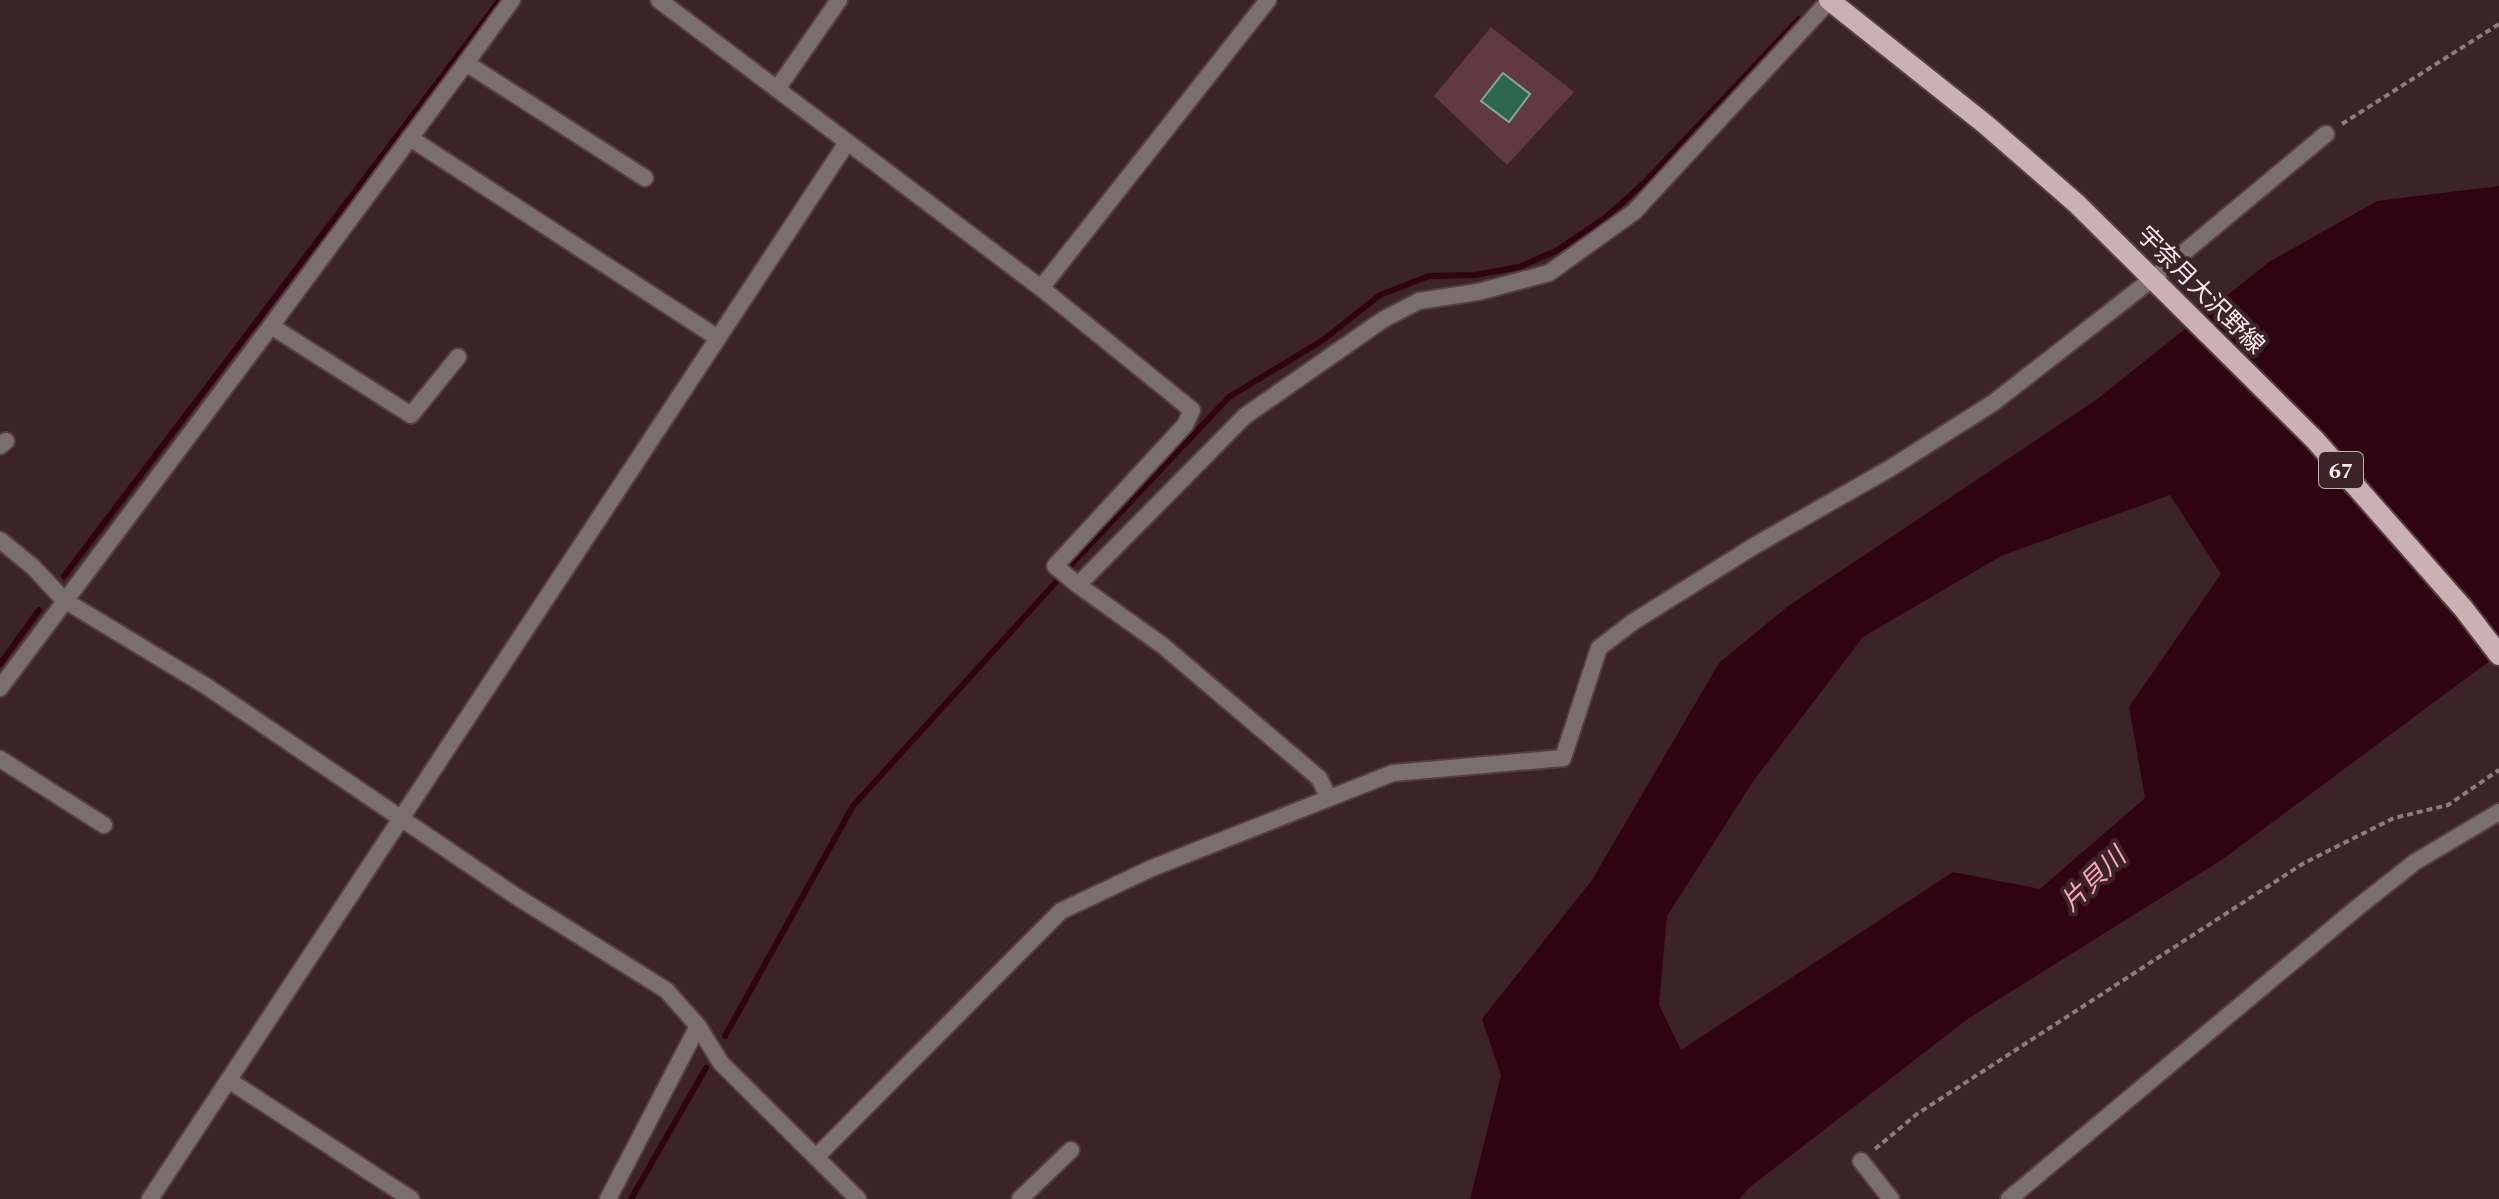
<svg xmlns="http://www.w3.org/2000/svg" width="2499" height="1199" font-family="Spectral,'Noto Sans JP',serif">
	<style>
		.green { fill: #603941 }
		.water { fill: #300312; fill-rule: evenodd }
		.lines { fill: none; stroke-linecap: round; stroke-linejoin: round }
		.stream { stroke: #300312; stroke-width: 6 }
		.building { fill: #2c664d; stroke: #89a597; stroke-width: 2 }
		.street-casing { stroke: #563f44; stroke-width: 20 }
		.primary-casing { stroke: #563f44; stroke-width: 24 }
		.path { stroke: #8f7a7e; stroke-width: 4; stroke-dasharray: 6 4; stroke-linecap: butt }
		.street { stroke: #7b6e70; stroke-width: 16 }
		.primary { stroke: #cbb0b4; stroke-width: 20 }
		.labels { text-anchor: middle; stroke-width: 8; stroke-linejoin: round; paint-order: stroke }
		.shield { fill: #3b2328; stroke: #c1aeb2; stroke-width: 2 }
		.shield-label { font-size: 22px; font-weight: bold; fill: #fbeaed }
		.street-label { font-size: 24px; fill: #fbeaed; stroke: #3b2328 }
		.water-label { font-size: 26px; font-style: italic; fill: #fda7b8; stroke: #3b2328 }
	</style>
	<rect width="100%" height="100%" fill="#3b2328"/>
	<path class="green" d="M1491,27L1574,92L1507,165L1434,96Z"/>
	<path class="water" d="M2499,186V654L2223,859L1969,1018L1750,1187L1739,1199H1470L1501,1075L1482,1019L1592,880L1719,663L1787,607L2096,400L2269,262L2377,201ZM2170,495L2221,574L2129,707L2145,798L2040,889L1953,872L1681,1050L1659,1005L1667,916L1754,780L1863,637L2001,556Z"/>
	<g class="lines">
		<g class="stream">
			<path d="M1068,568L1229,397L1323,340L1380,295L1429,276L1475,275L1519,267L1556,251L1605,218L1644,183L1799,19"/>
			<path d="M64,576L500,0"/>
			<path d="M0,664L39,610"/>
			<path d="M725,1036L853,806L1056,582"/>
			<path d="M631,1199L706,1068"/>
		</g>
	</g>
	<path class="building" d="M1503,73L1530,94L1509,122L1481,101Z"/>
	<g class="lines">
		<g class="street-casing">
			<g id="street">
				<path d="M512,0L466,63L645,178"/>
				<path d="M659,0L1041,288L1192,410L1185,425L1055,566L1078,585"/>
				<path d="M466,63L410,138L718,338"/>
				<path d="M777,89L839,0"/>
				<path d="M410,138L271,326L411,415L458,357"/>
				<path d="M1041,288L1268,0"/>
				<path d="M0,446L6,441"/>
				<path d="M0,540L33,567L64,600L206,686L514,895L666,990L698,1026L721,1063L858,1199"/>
				<path d="M0,688L271,326"/>
				<path d="M0,759L104,825"/>
				<path d="M1329,798L1319,778L1162,645L1078,585L1245,416L1384,319L1419,301L1478,292L1549,273L1634,212L1830,0"/>
				<path d="M230,1081L411,1199"/>
				<path d="M816,1157L1061,911L1152,868L1393,773L1563,758L1599,648L1633,622L1754,546L1889,469L1993,403L2152,279L2326,134"/>
				<path d="M1861,1161L1891,1199"/>
				<path d="M150,1199L846,144"/>
				<path d="M608,1199L698,1026"/>
				<path d="M1020,1199L1071,1150"/>
				<path d="M2009,1199L2358,907L2415,862L2499,812"/>
			</g>
		</g>
		<g class="primary-casing">
			<path id="primary" d="M1829,0L1985,124L2077,204L2315,440L2463,608L2499,655"/>
		</g>
		<g class="path">
			<path d="M2342,124L2499,24"/>
			<path d="M1875,1149L1917,1114L2304,863L2394,818L2448,805L2499,770"/>
		</g>
		<use href="#street" class="street"/>
		<use href="#primary" class="primary"/>
	</g>
	<g class="labels">
		<rect class="shield" x="2319" y="452" width="44" height="36" rx="6"/>
		<g class="shield-label">
			<text x="2341" y="478">67</text>
		</g>
		<g class="street-label">
			<text transform="translate(2201 290) rotate(45)" y="8">宇奈月大沢野線</text>
		</g>
		<g class="water-label">
			<text transform="translate(2093 879) rotate(-44)" y="9">片貝川</text>
		</g>
	</g>
</svg>
